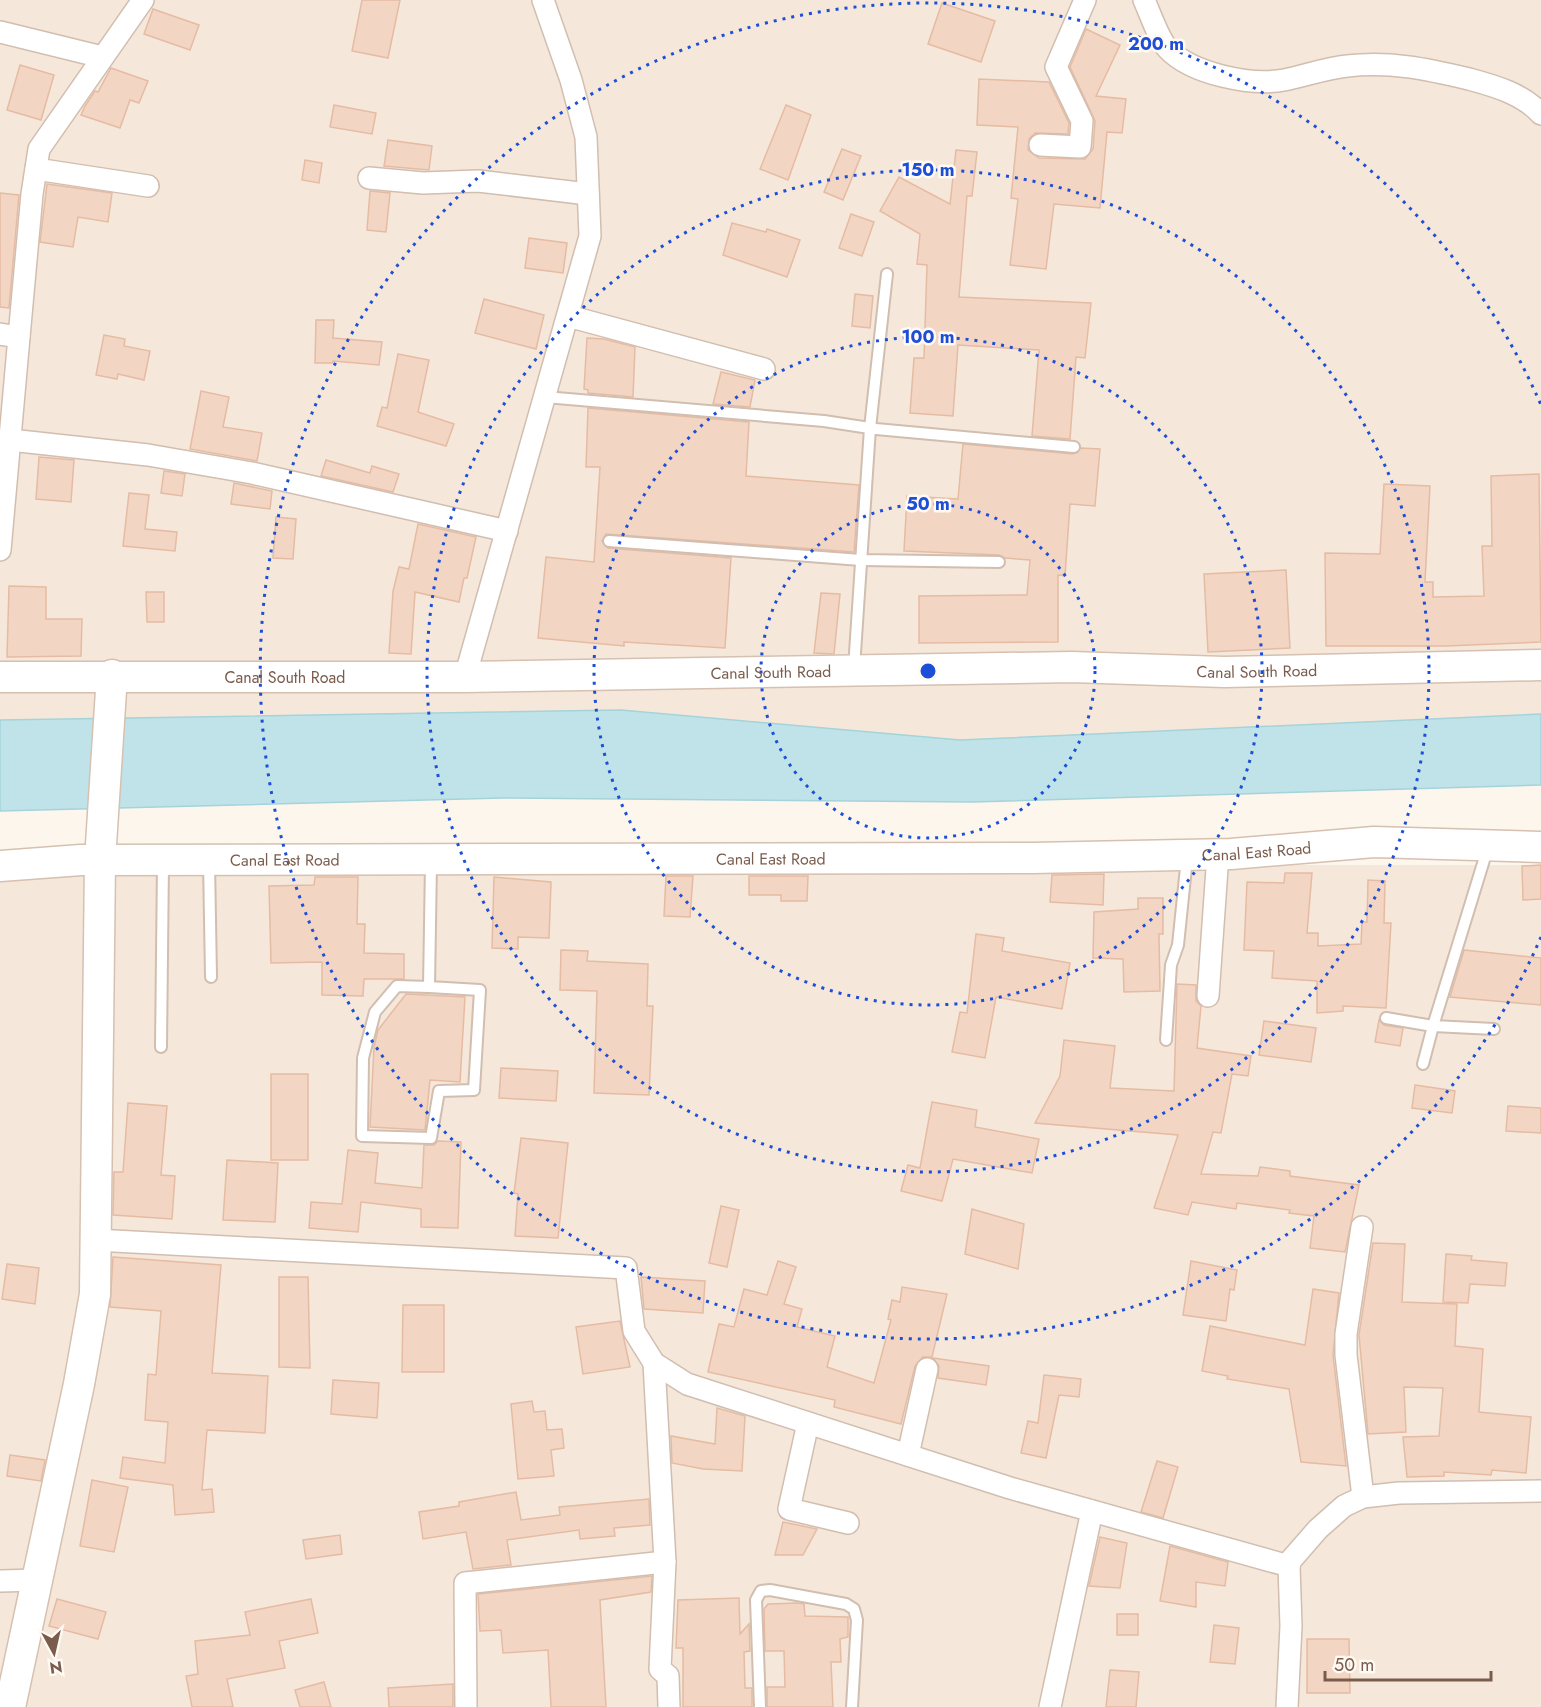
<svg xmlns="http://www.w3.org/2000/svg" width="1541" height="1707" font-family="Jost,sans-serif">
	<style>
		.residential { fill: #f5e8da }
		.water { fill: #bfe3e8; stroke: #a5d3da; stroke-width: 1.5 }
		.building { fill: #f3d5c3; stroke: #e6bba3; stroke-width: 1.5 }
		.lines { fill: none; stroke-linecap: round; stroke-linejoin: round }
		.lane-casing { stroke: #d1beb0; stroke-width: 14 }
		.street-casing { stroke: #d1beb0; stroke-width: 24 }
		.secondary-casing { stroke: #d6c0b0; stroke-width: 33 }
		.lane { stroke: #fff; stroke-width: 10 }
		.street { stroke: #fff; stroke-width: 21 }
		.secondary { stroke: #fff; stroke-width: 30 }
		.ring { fill: none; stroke: #1d4ed8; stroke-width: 3; stroke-dasharray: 3 6 }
		.labels { text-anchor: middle; stroke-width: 5; stroke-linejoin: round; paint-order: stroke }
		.street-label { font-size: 16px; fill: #7a5c4d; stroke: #fffaf3 }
		.centre { fill: #1d4ed8; stroke: #fffaf3; stroke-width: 3 }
		.ring-label { font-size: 18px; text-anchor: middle; font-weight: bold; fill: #1d4ed8; stroke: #fffaf3; stroke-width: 5; stroke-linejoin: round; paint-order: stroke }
	</style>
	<rect width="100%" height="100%" fill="#fdf6ec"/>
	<g class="residential">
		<path d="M0,0H1541V714L960,740L621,710L0,720Z"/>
		<path d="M1161,865H1541V1707H0V873Z"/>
	</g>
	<path class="water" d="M621,710L960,740L1541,714V785L972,802L503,798L0,811V720Z"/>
	<g class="building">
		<path d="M362,0H400L388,58L352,51Z"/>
		<path d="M942,3L995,21L981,62L928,44Z"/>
		<path d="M153,9L199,25L190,50L144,34Z"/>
		<path d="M1086,29L1120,45L1096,96L1126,99L1122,133L1107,132L1100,208L1054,204L1046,269L1010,265L1018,199L1011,198L1018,127L977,125L979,79L1049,82L1069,123L1068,134L1035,133L1029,139L1028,150L1039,158L1085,159L1093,149L1095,121L1070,67Z"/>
		<path d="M20,65L54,75L41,120L7,110Z"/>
		<path d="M111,68L148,81L139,103L130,100L120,128L81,115L85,106L95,91L98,92Z"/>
		<path d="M334,105L376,113L372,134L330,127Z"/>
		<path d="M786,105L811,115L788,180L760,169Z"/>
		<path d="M388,140L432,146L429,170L384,166Z"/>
		<path d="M842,149L861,156L843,200L824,192Z"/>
		<path d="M956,150L977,152L972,196H967L959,297L1091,303L1085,358L1076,357L1070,439L1032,436L1039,350L958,345L953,416L910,413L914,358H924L927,265L917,264L920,234L880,211L899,177L950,204Z"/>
		<path d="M305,160L322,163L319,183L302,180Z"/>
		<path d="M47,184L112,193L108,222L78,217L73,247L40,242Z"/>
		<path d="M370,191L390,193L386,232L367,230Z"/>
		<path d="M0,193L19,195L9,308L0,307Z"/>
		<path d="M851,214L874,222L862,256L839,248Z"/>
		<path d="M732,223L766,232L767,229L800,240L787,277L723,255Z"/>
		<path d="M529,238L567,243L563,273L525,268Z"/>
		<path d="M855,294L873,296L870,328L852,326Z"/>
		<path d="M484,299L544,315L536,349L475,333Z"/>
		<path d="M316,320H334L333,338L382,342L379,365L333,361V363H315Z"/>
		<path d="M104,335L125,339L124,346L150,351L144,380L118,374L117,379L96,375Z"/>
		<path d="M587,338L604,339L635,347L633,397L588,393V390L584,389Z"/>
		<path d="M398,354L429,360L418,412L454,424L446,446L377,426L382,407L387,408Z"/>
		<path d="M721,372L755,380L750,407L713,404Z"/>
		<path d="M201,391L229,397L223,427L262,433L257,461L190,449Z"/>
		<path d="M588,408L749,422L746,476L859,485L854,552L606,534L602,541L608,548L731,558L725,648L624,642V646L538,638L546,557L594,562L600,467H586Z"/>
		<path d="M963,444L1073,454L1081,448L1100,449L1095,506L1070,504L1065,576L1058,575V642L919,643V596L1027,595L1030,560L1005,558L999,555L904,551L907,496L958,499Z"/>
		<path d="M39,457L74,460L71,502L36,499Z"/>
		<path d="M326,460L370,473L372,466L399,474L393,492L321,476Z"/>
		<path d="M164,471L185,474L182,496L161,493Z"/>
		<path d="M1539,474L1541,642L1446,646H1326L1325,553L1380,554L1384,484L1430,486L1425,582H1433V597L1484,596L1482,546H1492L1491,476Z"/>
		<path d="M234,483L272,491L270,509L231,504Z"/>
		<path d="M129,493L149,495L145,529L177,532L175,551L123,546Z"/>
		<path d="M276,517L296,519L293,559L273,558Z"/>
		<path d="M418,524L476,537L467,578H464L459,602L415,592L411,654L389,653L393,591L399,567L409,569Z"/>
		<path d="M1286,570L1290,648L1208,652L1204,574Z"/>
		<path d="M9,586L46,587V619H82L81,656L7,657Z"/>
		<path d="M146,592H164V622H147Z"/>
		<path d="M821,593L840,594L834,654L814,653Z"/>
		<path d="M1541,865V899L1523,900L1522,866Z"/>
		<path d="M1285,873H1312L1307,933H1318V946L1361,944L1362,922H1367L1368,880L1385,881L1384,923H1391L1386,1008L1343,1006V1011L1317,1013V981L1272,978L1274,951L1244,950L1247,882L1284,883Z"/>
		<path d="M1104,874L1103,905L1050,902L1052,875Z"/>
		<path d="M666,876H693L690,917L664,916Z"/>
		<path d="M749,876H808L807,901H781V895H749Z"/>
		<path d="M315,877H358L357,924H365L364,953L404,954V979H364L363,996L322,995V962L271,963L269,886L314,885Z"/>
		<path d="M494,877L551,882L549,938L518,937V949L492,948Z"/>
		<path d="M1138,898H1163V934H1159L1160,991L1124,992L1123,959L1093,958L1094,912L1138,909Z"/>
		<path d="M976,934L1004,938L1002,951L1070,963L1062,1009L996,997L985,1058L952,1052L960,1012L967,1013Z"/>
		<path d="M561,950L588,951L587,961L648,964L647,1006H653L649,1095L594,1093L597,991L560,990Z"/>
		<path d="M1464,950L1541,958V1005L1450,997Z"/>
		<path d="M1177,984L1196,985V1001L1201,1006L1197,1048L1251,1056L1248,1076L1232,1074L1221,1133L1213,1132L1201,1174L1258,1176L1260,1167L1290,1171V1176L1359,1185L1345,1252L1310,1248L1314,1216L1289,1213L1290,1210L1237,1203L1236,1209L1192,1202L1188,1215L1154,1208L1178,1135L1035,1123L1060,1076L1064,1040L1115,1046L1110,1088L1174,1091Z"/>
		<path d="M406,994L465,997L460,1082L430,1080L425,1130L370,1127L374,1047L378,1030Z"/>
		<path d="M1379,1020L1384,1025L1403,1028L1400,1046L1375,1042Z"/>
		<path d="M1264,1021L1316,1028L1311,1062L1259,1055Z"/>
		<path d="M501,1068L558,1071L556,1101L499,1098Z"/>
		<rect x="271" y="1074" width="37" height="86"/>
		<path d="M1415,1085L1455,1091L1452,1113L1412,1108Z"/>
		<path d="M932,1102L977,1110L975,1127L1039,1139L1032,1173L953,1159L942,1201L901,1191L908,1165L920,1168Z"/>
		<path d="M128,1103L167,1106L161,1175L175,1176L172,1219L113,1215L114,1172H123Z"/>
		<path d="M1508,1106L1541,1108V1133L1506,1131Z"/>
		<path d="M521,1138L568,1143L558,1238L515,1236L518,1194L514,1193Z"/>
		<path d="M438,1141L461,1142L458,1228L421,1227V1209L361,1202L358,1232L309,1228L311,1202L342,1204L348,1150L378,1153L375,1183L422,1188L424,1145H434Z"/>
		<path d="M227,1160L278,1163L275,1222L223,1220Z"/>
		<path d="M721,1206L739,1210L727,1267L709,1263Z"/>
		<path d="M972,1209L1024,1224L1018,1269L965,1254Z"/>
		<path d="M1373,1243L1405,1244L1402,1302L1457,1304L1455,1346L1483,1349L1479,1412L1531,1417L1526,1473L1492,1470L1491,1475L1444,1472V1476L1407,1477L1403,1437L1439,1436L1443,1388L1404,1387L1406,1432L1368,1434L1359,1335Z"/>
		<path d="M1446,1254L1472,1256L1471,1260L1507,1263L1505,1286L1470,1284L1468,1303L1443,1302Z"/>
		<path d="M113,1257L221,1265L212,1373L268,1376L265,1433L207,1430L202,1490L212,1489L214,1512L175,1515L173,1485L120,1478L123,1457L165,1463L168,1422L145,1420L148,1374L156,1375L161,1311L110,1307Z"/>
		<path d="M778,1261L796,1267L784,1304L802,1309L797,1327L835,1336L827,1367L874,1383L891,1320L888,1319L892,1300L900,1302L902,1287L947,1294L932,1357H923L915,1366L901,1424L834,1407L835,1400L708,1372L719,1324L734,1327L744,1289L767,1295Z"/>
		<path d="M1191,1261L1237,1270L1234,1290L1230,1289L1226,1321L1183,1315Z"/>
		<path d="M7,1264L39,1268L35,1304L2,1299Z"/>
		<path d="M279,1277H308L310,1368L279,1367Z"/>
		<path d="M641,1277L705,1281L703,1313L644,1309Z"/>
		<path d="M1313,1289L1339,1293L1333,1355L1346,1466L1301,1462L1289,1389L1227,1379L1228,1376L1202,1371L1210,1326L1305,1345Z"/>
		<path d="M403,1305H444V1372H402Z"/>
		<path d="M620,1321L630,1367L583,1374L576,1327Z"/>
		<path d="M933,1358L989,1366L986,1385L938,1378L939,1366Z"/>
		<path d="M1044,1375L1081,1379L1079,1397L1059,1395L1046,1458L1021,1453L1028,1421L1038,1423Z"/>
		<path d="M333,1380L379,1383L377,1418L331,1414Z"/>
		<path d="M532,1401L534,1412L545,1411L547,1430L562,1429L564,1448L551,1450L554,1476L518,1479L511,1404Z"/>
		<path d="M717,1408L745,1416L742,1471L703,1469L672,1463L671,1436L715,1444Z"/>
		<path d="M10,1455L45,1460L41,1481L7,1476Z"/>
		<path d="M1157,1461L1178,1467L1163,1518L1141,1512Z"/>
		<path d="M92,1480L128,1487L114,1552L80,1546Z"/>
		<path d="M516,1492L521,1520L560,1515L559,1507L649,1499L650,1525L614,1528L615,1536L580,1539L579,1530L507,1540L511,1565L473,1569L466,1532L423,1539L419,1512L459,1506V1502Z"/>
		<path d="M783,1522L817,1529L803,1555H775Z"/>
		<path d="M340,1535L342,1554L306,1559L303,1540Z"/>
		<path d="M1100,1537L1127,1543L1120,1588L1089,1586Z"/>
		<path d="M1170,1546L1228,1562L1225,1586L1196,1582V1607L1160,1601Z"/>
		<path d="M652,1576L651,1592L600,1600L606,1707H551L548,1650L503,1653L501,1630L480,1631L478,1594Z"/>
		<path d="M739,1598L740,1634L749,1624L750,1651L744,1652L745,1688H752V1707H683V1648H676L678,1600Z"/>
		<path d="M57,1599L106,1612L98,1639L49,1626Z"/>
		<path d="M311,1599L318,1633L279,1641L285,1668L227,1679L233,1707H192L186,1676L198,1674L195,1641L250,1635L245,1612Z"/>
		<path d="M798,1603L804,1604L805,1616L848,1617V1637L840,1639L841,1662H831L833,1707H767V1687H785L784,1651H765L764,1609L768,1604Z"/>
		<rect x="1117" y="1614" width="21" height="21"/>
		<path d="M1214,1625L1239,1628L1235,1664L1210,1662Z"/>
		<path d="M1307,1639H1349L1350,1693H1307Z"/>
		<path d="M1110,1670L1139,1672L1136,1707H1106Z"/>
		<path d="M324,1682L331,1707H300L295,1690Z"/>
		<path d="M453,1684V1707H389L388,1688Z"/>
	</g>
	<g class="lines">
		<g class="lane-casing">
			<g id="lane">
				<path d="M545,397L824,421L876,429L1074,447"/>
				<path d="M609,541L861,560L999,562"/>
				<path d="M854,668L870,428L887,274"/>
				<path d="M1488,847L1433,1026L1494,1029"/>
				<path d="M209,862L211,977"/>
				<path d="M429,987L480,990L474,1090L439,1091L431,1138L362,1136L363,1058L375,1012L397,986L429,987L431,862"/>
				<path d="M1386,1018L1433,1026L1423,1064"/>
				<path d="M1166,1040L1171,965L1178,945L1187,858"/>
				<path d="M161,1047L163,862"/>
				<path d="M760,1707L756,1600L761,1591L770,1590L846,1604L854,1609L857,1620L852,1707"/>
			</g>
		</g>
		<g class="street-casing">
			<g id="street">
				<path d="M1144,0C1150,13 1159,40 1168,49C1192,74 1251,86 1284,80C1305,76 1326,68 1347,66C1390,61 1427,69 1469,79C1495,86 1523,94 1541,114"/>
				<path d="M0,32L102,57"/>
				<path d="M1040,145L1080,147L1082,121L1056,67L1085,0"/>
				<path d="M36,169L148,186"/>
				<path d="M369,178L423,183L478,181L588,194"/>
				<path d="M568,316L764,369"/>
				<path d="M0,334L19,337L0,550"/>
				<path d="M19,337L32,194L39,149L143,0"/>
				<path d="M10,440L148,455L252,473L507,531"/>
				<path d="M465,677L590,236L586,137L571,80L543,0"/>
				<path d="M1208,996L1218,854"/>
				<path d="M1362,1227L1346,1334V1355L1363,1497"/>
				<path d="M95,1240L626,1268L634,1331L654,1363L687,1384L1010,1488L1289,1566"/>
				<path d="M654,1363L665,1562L660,1669L668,1676L669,1707"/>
				<path d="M808,1423L789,1509L848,1523"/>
				<path d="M908,1455L927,1369"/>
				<path d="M0,1581L37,1580"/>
				<path d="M466,1707L465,1583L665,1562"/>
				<path d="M1050,1707L1092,1511"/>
				<path d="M1287,1707L1291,1626L1289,1566L1291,1560L1318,1529L1344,1506L1363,1497L1399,1493L1541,1491"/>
			</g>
		</g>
		<g class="secondary-casing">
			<g id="secondary">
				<path id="s1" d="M0,677H465L1071,667L1224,672L1541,665"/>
				<path id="s2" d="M0,866L81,860L1032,858L1231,854L1374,842L1541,847"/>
				<path d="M10,1707L79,1384L95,1294L100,860L112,675"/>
			</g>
		</g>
		<use href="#lane" class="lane"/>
		<use href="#street" class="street"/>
		<use href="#secondary" class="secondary"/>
	</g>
	<g class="ring">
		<circle cx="928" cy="671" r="167"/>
		<circle cx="928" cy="671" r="334"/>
		<circle cx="928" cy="671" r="501"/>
		<path d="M1541 937A668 668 0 1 1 1541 405"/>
	</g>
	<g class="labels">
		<g class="street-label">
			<text dy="6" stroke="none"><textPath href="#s1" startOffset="1257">Canal South Road</textPath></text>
			<text dy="6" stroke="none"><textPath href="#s1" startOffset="771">Canal South Road</textPath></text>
			<text dy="6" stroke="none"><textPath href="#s1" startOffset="285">Canal South Road</textPath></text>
			<text dy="6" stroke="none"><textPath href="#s2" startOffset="1257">Canal East Road</textPath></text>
			<text dy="6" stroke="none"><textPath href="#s2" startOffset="285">Canal East Road</textPath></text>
			<text dy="6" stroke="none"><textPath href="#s2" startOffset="771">Canal East Road</textPath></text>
		</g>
	</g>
	<circle cx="928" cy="671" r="9" class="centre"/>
	<g class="ring-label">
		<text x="1156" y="50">200 m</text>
		<text x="928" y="176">150 m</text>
		<text x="928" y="343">100 m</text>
		<text x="928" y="510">50 m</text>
	</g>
	<g transform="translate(54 1653) rotate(172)" stroke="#fffaf3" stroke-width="4.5" paint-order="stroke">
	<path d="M0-4.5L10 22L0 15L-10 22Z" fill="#7a5c4d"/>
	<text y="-9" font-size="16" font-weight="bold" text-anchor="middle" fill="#7a5c4d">N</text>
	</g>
	<path d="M1325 1671v9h166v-9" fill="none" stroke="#7a5c4d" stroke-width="3"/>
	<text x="1334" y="1671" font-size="18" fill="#7a5c4d" stroke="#fffaf3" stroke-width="4.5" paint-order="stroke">50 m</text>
</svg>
